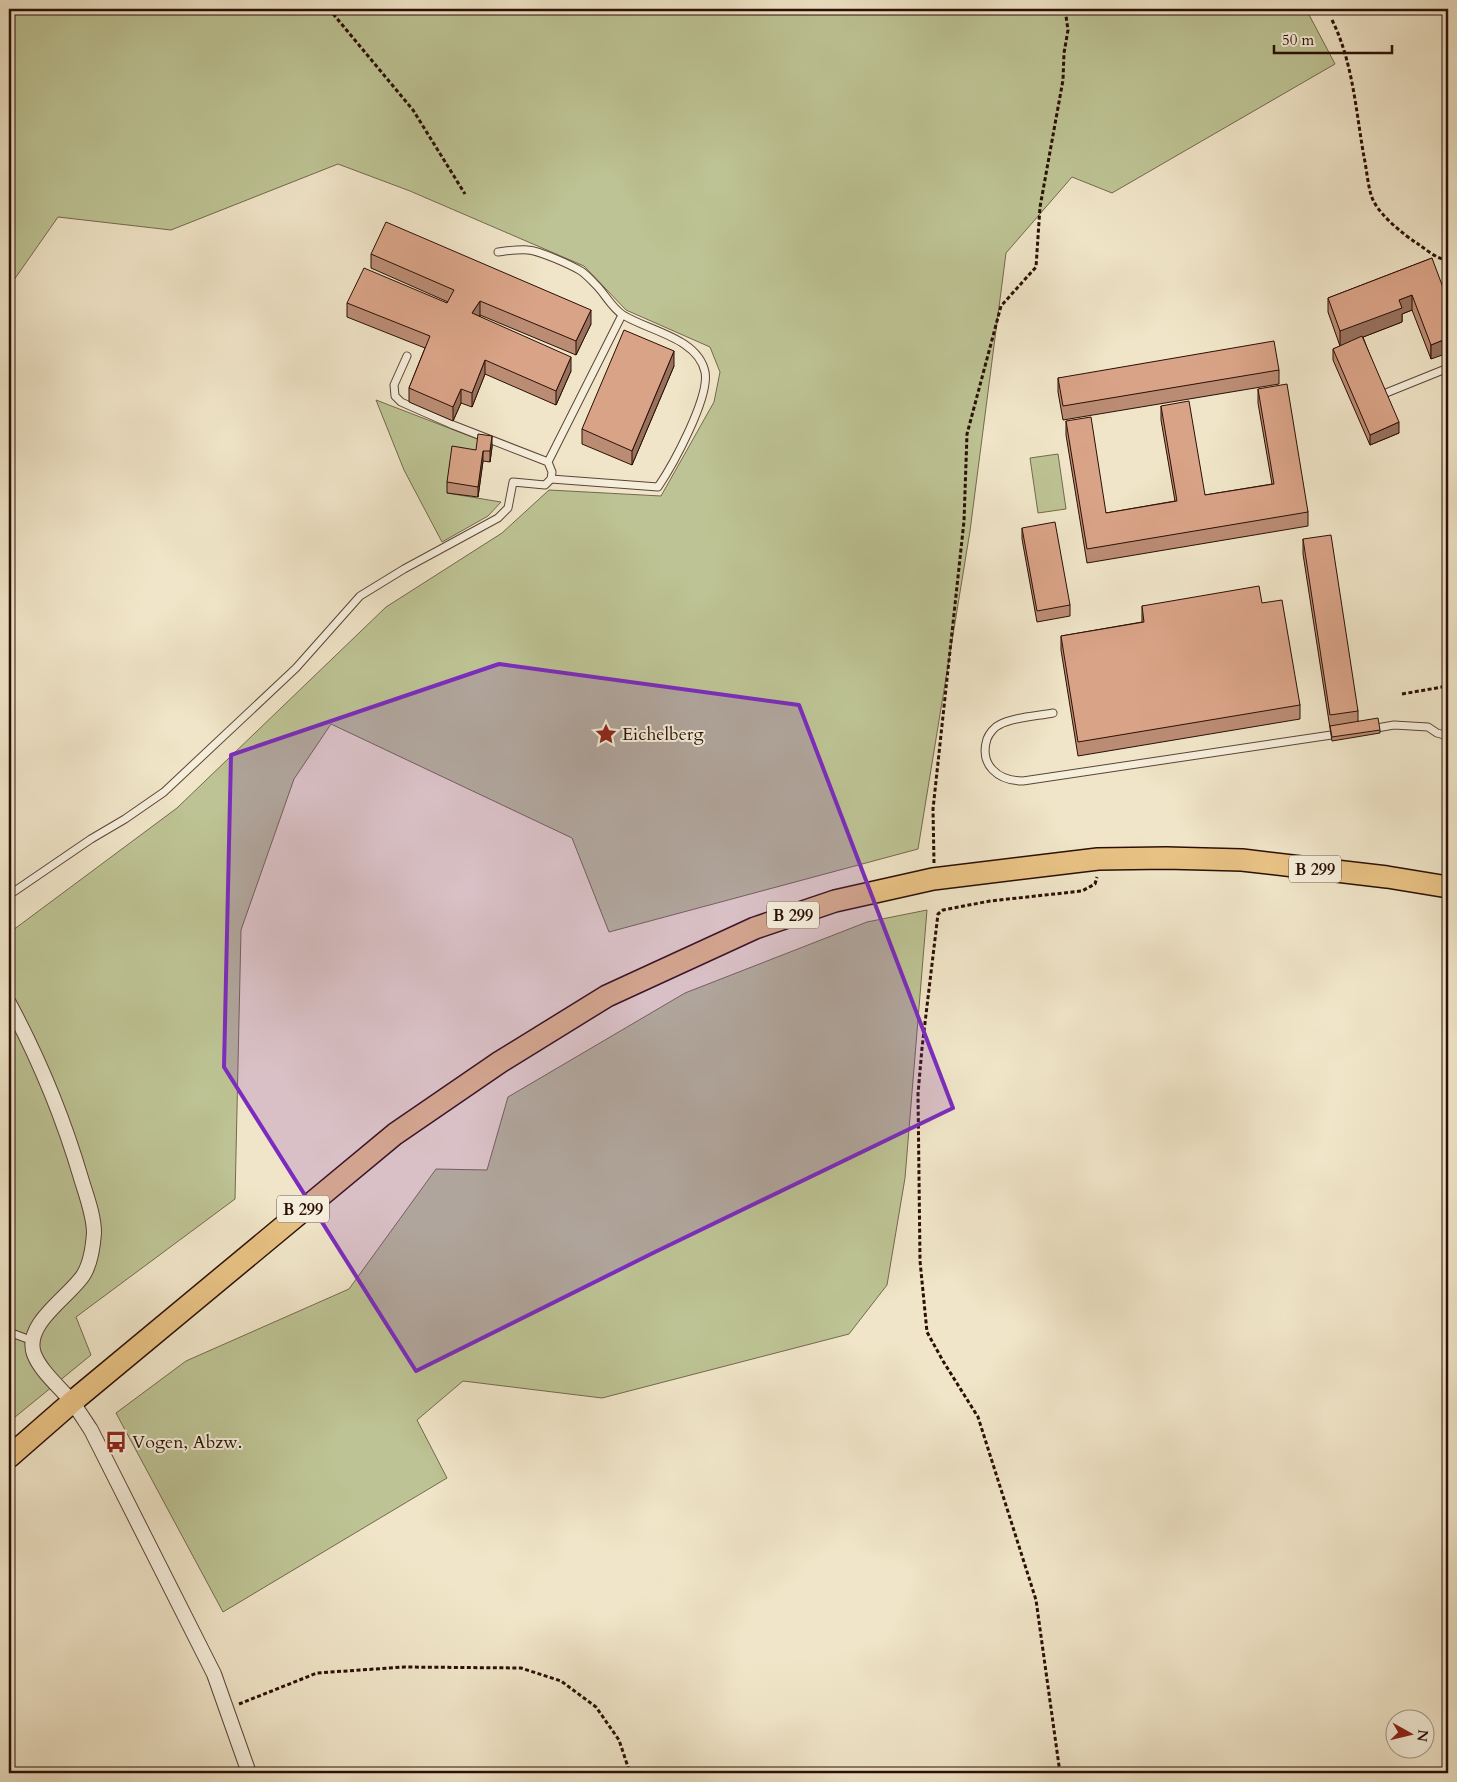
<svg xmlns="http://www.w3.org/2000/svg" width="1457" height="1782" font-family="Cardo,serif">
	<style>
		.green { fill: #bdc394; stroke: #74694c }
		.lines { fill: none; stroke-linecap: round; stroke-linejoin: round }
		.lane-casing { stroke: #5c4436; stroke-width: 9 }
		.street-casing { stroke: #5c4436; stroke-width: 16 }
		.primary-casing { stroke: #2b0f05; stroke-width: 24 }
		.path { stroke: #2b0f05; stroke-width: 3; stroke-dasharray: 4 2.5; stroke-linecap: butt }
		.lane { stroke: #f5eedb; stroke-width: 7 }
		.street { stroke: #f5eedb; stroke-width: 14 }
		.primary { stroke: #e8c284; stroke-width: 21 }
		.wall { fill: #bb8c74; stroke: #2b0f05 }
		.shaded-wall { fill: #98725e; stroke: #2b0f05 }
		.building { fill: #d9a387; stroke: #2b0f05 }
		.marked { fill: #7b2cbf; fill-opacity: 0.2; stroke: #7b2cbf; stroke-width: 4; stroke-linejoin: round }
		.labels { text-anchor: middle; stroke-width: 4; stroke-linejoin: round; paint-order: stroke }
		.shield { fill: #f5eedb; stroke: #685245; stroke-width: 1 }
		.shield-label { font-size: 16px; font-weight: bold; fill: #2b0f05 }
		.poi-label { font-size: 18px; fill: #2b0f05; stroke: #f5eedb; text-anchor: start }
	</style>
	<rect width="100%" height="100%" fill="#f0e5c8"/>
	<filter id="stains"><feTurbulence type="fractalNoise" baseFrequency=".004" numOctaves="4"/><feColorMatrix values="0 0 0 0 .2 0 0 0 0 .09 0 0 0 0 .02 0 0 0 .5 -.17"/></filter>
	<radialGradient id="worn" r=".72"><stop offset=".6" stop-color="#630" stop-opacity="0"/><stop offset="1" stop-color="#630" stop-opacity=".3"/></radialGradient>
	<g class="green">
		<path d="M9,9H1306L1335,64L1112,193L1072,177L1006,253L970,531L918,849L609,932L572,838L331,724L294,779L241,930L235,1199L76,1317L91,1355L9,1422V933L177,808L386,607L502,533L549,490L661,496L714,402L720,372L710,347L626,310L584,266L410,191L338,164L171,230L58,217L9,287Z"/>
		<path d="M376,400L493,445L492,447L478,445L476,460L447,493L501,502L488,516L442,542L404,470Z"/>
		<path d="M1058,454L1066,509L1038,513L1030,458Z"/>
		<path d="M927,910L905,1178L887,1285L849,1334L602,1398L463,1381L417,1420L447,1478L223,1612L116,1413L186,1361L349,1289L436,1169L487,1170L508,1097L685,993L867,922Z"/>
	</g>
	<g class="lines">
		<g class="lane-casing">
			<g id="lane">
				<path d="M498,252C507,251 519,249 528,250C540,251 571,265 581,271C587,275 593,282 598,287C606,296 613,309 623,315C649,331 698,338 705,372C710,397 673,465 658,487L551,479"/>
				<path d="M1386,393L1448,368"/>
				<path d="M548,462L622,315"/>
				<path d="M1053,713C1038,716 1013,717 999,725C994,727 989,734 987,739C979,765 998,781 1023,781L1338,734"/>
				<path d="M1371,729L1394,725L1428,727L1437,733L1448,736"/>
				<path d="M9,895L91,839L125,819L164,792L296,668L360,596L404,569L498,518L508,508L513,482L545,485L551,479L552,472L548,462L453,425L401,402L395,396L394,385L407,356"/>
				<path d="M9,1332L33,1341"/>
			</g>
		</g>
		<g class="street-casing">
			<path id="street" d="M9,1003C39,1059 63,1117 81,1178C86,1195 94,1215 94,1233C93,1247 91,1262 84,1274C71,1296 23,1323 34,1354C41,1372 60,1387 72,1402C79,1411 85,1421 91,1430L214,1674L249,1773"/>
		</g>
		<g class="primary-casing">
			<path id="primary" d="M9,1457L72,1402L395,1134L500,1062L607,996L755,928L835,901L933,879L1098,859L1166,858L1242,860L1387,877L1448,887"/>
		</g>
		<g class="path">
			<path d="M329,9L413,110L465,194"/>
			<path d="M1332,20C1353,62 1356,112 1364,157C1367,170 1368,191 1374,202C1382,217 1404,235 1418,244C1427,250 1438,260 1448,260"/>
			<path d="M1402,694L1448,686"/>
			<path d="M934,863L933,809L964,521L967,434L1001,306L1036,267L1040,207L1063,80L1064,53L1068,30L1065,9"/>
			<path d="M239,1704L317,1673L404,1667L521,1668L561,1681L596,1707L619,1740L630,1773"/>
			<path d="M1060,1773L1036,1600L978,1417L943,1361L927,1332L920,1261L918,1094L922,1048L938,914L943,910L990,901L1082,891L1095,884L1097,877"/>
		</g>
		<use href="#lane" class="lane"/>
		<use href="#street" class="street"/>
		<use href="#primary" class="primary"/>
	</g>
	<g class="wall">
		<path d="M371,254L591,324L576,355L480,315L479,316L571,371L556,405L485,374L472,407L461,403L453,421L409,402V388L425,348L347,317V303H447L448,302L371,268Z"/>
		<path d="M1432,258L1431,359L1412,310L1402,314V322L1363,337L1399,433L1370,445L1333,360V349L1340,346L1328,312V298Z"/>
		<path d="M674,366L632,465L582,444V429Z"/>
		<path d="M1279,370V384L1063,420L1058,392V378Z"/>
		<path d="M1258,389L1308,512V526L1087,563L1066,435V421L1106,513L1175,501L1161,420V406L1205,495L1272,484L1258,403Z"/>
		<path d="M492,447L490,462L483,461L478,497L447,493V482L476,450Z"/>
		<path d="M1022,528L1070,605V616L1037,622L1022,539Z"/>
		<path d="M1303,539L1358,711V721L1380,730V733L1332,741L1303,554Z"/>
		<path d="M1262,603L1300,705V719L1078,756L1061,650V636L1142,622V606Z"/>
	</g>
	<g class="shaded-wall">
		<path d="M1412,295V310L1402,314V322L1340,346V331L1399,300Z"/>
		<path d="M480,301V315L472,328V313Z"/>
		<path d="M591,310V324L576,355V341Z"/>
		<path d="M1448,338V353L1431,359V345Z"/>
		<path d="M674,351V366L632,465V451Z"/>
		<path d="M571,357V371L556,405V391Z"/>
		<path d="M485,360V374L472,407V393Z"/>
		<path d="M461,389V403L453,421V407Z"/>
		<path d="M1399,422V433L1370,445V435Z"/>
		<path d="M492,436V447L490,462V451Z"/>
		<path d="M483,451V461L478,497V487Z"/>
	</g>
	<g class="building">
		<path d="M386,222L591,310L576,341L480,301L472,313L571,357L556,391L485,360L472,393L461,389L453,407L409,388L430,336L347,303L364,268L447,303L454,290L371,254Z"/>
		<path d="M1432,258L1448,301V338L1431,345L1412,295L1399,300L1402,308L1340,331L1328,298Z"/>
		<path d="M624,330L674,351L632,451L582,429Z"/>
		<path d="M1362,336L1399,422L1370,435L1333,349Z"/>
		<path d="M1274,341L1279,370L1063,406L1058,378Z"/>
		<path d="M1287,384L1308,512L1087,549L1066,421L1091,417L1106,513L1177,501L1161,406L1189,401L1205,495L1274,484L1258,389Z"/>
		<path d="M478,434L492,436L490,451H483L478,487L447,482L452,446L476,450Z"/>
		<path d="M1055,522L1070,605L1037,611L1022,528Z"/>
		<path d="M1331,535L1358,711L1330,715L1303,539Z"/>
		<path d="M1259,586L1262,603L1282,600L1300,705L1078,742L1061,636L1144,622L1142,606Z"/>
		<path d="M1378,718L1380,730L1332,737L1330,726Z"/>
	</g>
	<path class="marked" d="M499,664L799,705L953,1108L655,1252L416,1371L224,1067L231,755Z"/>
	<defs>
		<g id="sight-bare" transform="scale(1.725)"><path d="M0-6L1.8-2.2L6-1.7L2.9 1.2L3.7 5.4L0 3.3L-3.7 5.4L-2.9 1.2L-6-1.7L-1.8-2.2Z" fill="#8f2418" stroke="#f5eedb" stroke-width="2.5" paint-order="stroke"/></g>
		<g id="bus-bare" transform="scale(1.725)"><path d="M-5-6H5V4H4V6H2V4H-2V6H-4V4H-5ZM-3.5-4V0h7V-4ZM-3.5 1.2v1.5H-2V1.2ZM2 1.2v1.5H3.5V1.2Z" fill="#8f2418" stroke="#f5eedb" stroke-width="2.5" paint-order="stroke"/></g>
	</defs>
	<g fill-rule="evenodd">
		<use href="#sight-bare" x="606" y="734"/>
		<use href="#bus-bare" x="116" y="1442"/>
	</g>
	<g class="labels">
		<g class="shield">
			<rect x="1289" y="855.5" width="52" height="27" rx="4"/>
			<rect x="767" y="901.5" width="52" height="27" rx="4"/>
			<rect x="277" y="1195.5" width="52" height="27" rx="4"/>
		</g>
		<g class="shield-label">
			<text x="1315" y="875">B 299</text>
			<text x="793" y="921">B 299</text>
			<text x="303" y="1215">B 299</text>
		</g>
		<g class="poi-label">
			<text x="622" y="740">Eichelberg</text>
			<text x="132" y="1448">Vogen, Abzw.</text>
		</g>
	</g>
	<rect width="1457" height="1782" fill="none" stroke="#f0e5c8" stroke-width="30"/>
	<rect x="10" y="10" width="1437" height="1762" fill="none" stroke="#2b0f05" stroke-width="2.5"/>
	<rect x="15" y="15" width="1427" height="1752" fill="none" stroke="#2b0f05"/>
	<g transform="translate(1410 1734) rotate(98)"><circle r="24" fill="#f5eedb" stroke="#a49585"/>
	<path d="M0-4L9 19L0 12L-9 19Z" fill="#8f2418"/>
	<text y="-8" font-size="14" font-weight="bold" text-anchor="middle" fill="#2b0f05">N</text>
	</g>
	<path d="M1274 45v8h118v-8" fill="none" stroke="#2b0f05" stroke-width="2.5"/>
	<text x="1282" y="45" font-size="15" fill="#2b0f05" stroke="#f5eedb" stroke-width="4" paint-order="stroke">50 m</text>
	<rect width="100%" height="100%" filter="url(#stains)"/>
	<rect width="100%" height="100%" fill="url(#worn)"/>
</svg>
